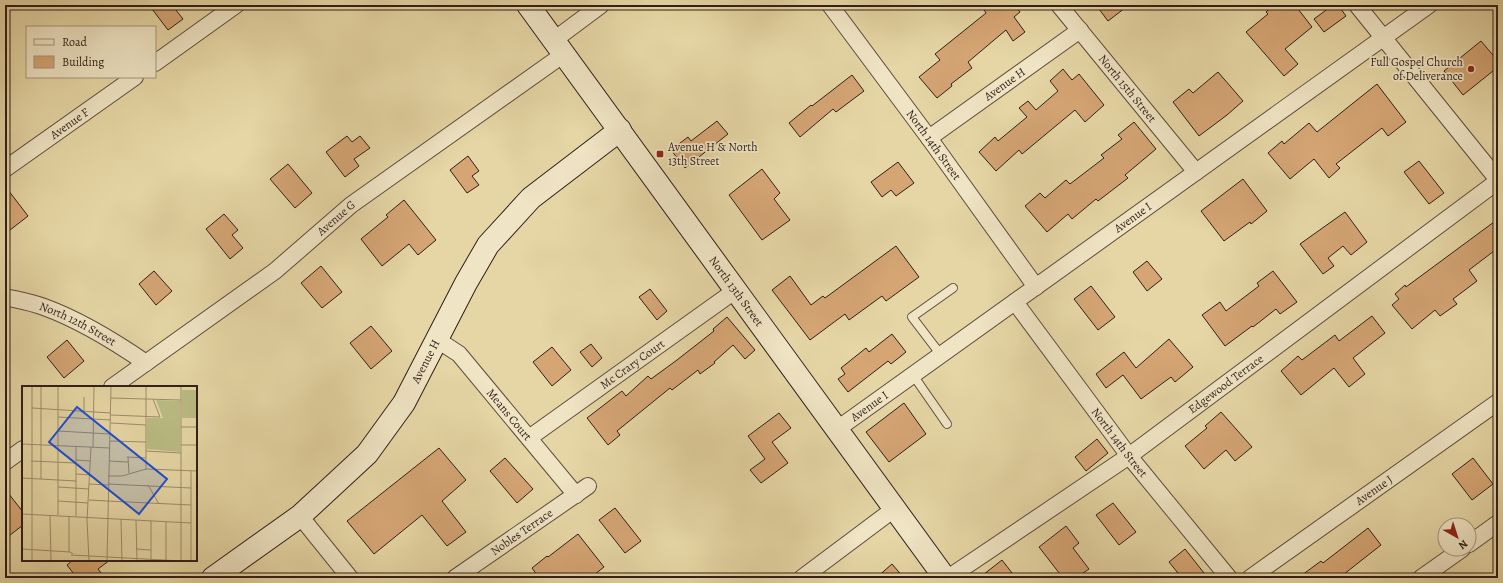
<svg xmlns="http://www.w3.org/2000/svg" width="1503" height="583" font-family="Alegreya,serif">
	<style>
		.building { fill: #d5a574; stroke: #301f19 }
		.lines { fill: none; stroke-linecap: round; stroke-linejoin: round }
		.lane-casing { stroke: #5e4d3c; stroke-width: 10 }
		.street-casing { stroke: #5e4d3c; stroke-width: 18 }
		.secondary-casing { stroke: #301f19; stroke-width: 24 }
		.lane { stroke: #efe4c4; stroke-width: 8 }
		.street { stroke: #efe4c4; stroke-width: 16 }
		.secondary { stroke: #efe4c4; stroke-width: 22 }
		.poi-dot { fill: #8f2418; stroke: #efe4c4; stroke-width: 1.5 }
		.labels { text-anchor: middle; stroke-width: 3.5; stroke-linejoin: round; paint-order: stroke }
		.poi-label { font-size: 12px; fill: #301f19; stroke: #efe4c4; text-anchor: end }
		.street-label { font-size: 12px; fill: #301f19; stroke: #efe4c4 }
		.inset-road { fill: none; stroke: #9d8d6d; stroke-width: 1 }
		.view { fill: #1d4ed8; fill-opacity: 0.15; stroke: #1d4ed8; stroke-width: 2 }
		.inset-edge { fill: none; stroke: #301f19; stroke-width: 2 }
	</style>
	<rect width="100%" height="100%" fill="#e6d6a5"/>
	<filter id="stains"><feTurbulence type="fractalNoise" baseFrequency=".005" numOctaves="4"/><feColorMatrix values="0 0 0 0 .2 0 0 0 0 .09 0 0 0 0 .02 0 0 0 .5 -.17"/></filter>
	<radialGradient id="worn" r=".72"><stop offset=".6" stop-color="#630" stop-opacity="0"/><stop offset="1" stop-color="#630" stop-opacity=".3"/></radialGradient>
	<g class="building">
		<path d="M149,5H172L183,19L168,30Z"/>
		<path d="M981,5H1015L1020,12L1014,17L1025,32L1013,41L1006,30L968,62L972,68L951,84L952,86L937,98L919,77L940,60L935,54L986,13Z"/>
		<path d="M1096,5H1129L1108,21Z"/>
		<path d="M1274,5H1295L1312,27L1285,49L1298,64L1284,76L1246,32L1268,14L1266,12Z"/>
		<path d="M1333,5H1338L1346,16L1324,32L1314,19Z"/>
		<path d="M1481,41L1498,61V67L1463,95L1444,71Z"/>
		<path d="M1063,69L1072,80L1079,74L1104,105L1085,122L1075,110L1022,154L1019,150L996,171L979,152L995,137L998,141L1027,117L1019,108L1028,101L1036,110L1058,91L1050,81Z"/>
		<path d="M1218,72L1243,101L1227,115L1199,136L1173,102L1189,89L1193,93Z"/>
		<path d="M852,75L864,91L836,112L833,109L800,137L789,123L811,105L812,106Z"/>
		<path d="M1377,84L1406,122L1388,136L1382,128L1336,164L1340,168L1329,178L1314,159L1290,179L1268,153L1282,141L1284,144L1309,123L1317,132Z"/>
		<path d="M717,121L728,134L685,168L671,150L688,137L691,141Z"/>
		<path d="M1134,122L1156,149L1125,175L1128,178L1098,201L1096,199L1072,219L1068,214L1047,232L1025,206L1040,193L1045,198L1066,180L1070,184L1104,158L1101,155L1122,139L1118,135Z"/>
		<path d="M347,136L352,142L360,136L370,148L354,159L359,166L345,177L326,152Z"/>
		<path d="M468,156L479,171L472,176L479,185L467,193L450,170Z"/>
		<path d="M1419,161L1444,193L1429,204L1404,172Z"/>
		<path d="M898,162L914,183L896,196L891,190L882,197L871,182Z"/>
		<path d="M288,164L312,193L295,208L270,179Z"/>
		<path d="M762,169L780,193L774,199L790,220L762,240L729,195Z"/>
		<path d="M1243,179L1267,211L1251,224L1250,222L1224,241L1201,211Z"/>
		<path d="M5,186L28,216L5,234Z"/>
		<path d="M404,200L436,240L418,255L409,244L382,266L361,239L388,217L386,215Z"/>
		<path d="M1345,212L1367,242L1351,255L1343,246L1328,258L1334,266L1323,274L1300,244Z"/>
		<path d="M224,214L238,230L232,235L243,248L230,259L206,229Z"/>
		<path d="M1498,219V248L1469,270L1477,281L1453,299L1457,304L1440,316L1435,310L1412,329L1392,305L1399,299L1395,294L1405,285L1406,287Z"/>
		<path d="M896,246L919,277L886,301L882,296L849,320L845,314L810,340L772,290L790,276L811,305L823,296L825,298Z"/>
		<path d="M1147,261L1162,279L1147,291L1133,272Z"/>
		<path d="M321,266L342,292L322,308L301,283Z"/>
		<path d="M154,271L172,291L156,305L139,284Z"/>
		<path d="M1273,271L1297,302L1280,314L1276,309L1253,327L1252,326L1225,346L1202,315L1220,302L1226,311L1259,286L1257,283Z"/>
		<path d="M1091,286L1115,317L1098,330L1074,299Z"/>
		<path d="M650,289L667,311L657,320L639,297Z"/>
		<path d="M1372,316L1385,333L1353,358L1365,374L1349,387L1334,368L1301,395L1281,371L1298,356L1302,360L1335,335L1339,341Z"/>
		<path d="M727,317L755,350L745,359L733,345L714,362L715,363L700,374L698,370L672,390L670,388L617,431L620,435L608,445L587,418L622,391L626,396L648,376L651,379L677,360L714,331L713,329Z"/>
		<path d="M371,326L392,351L371,369L350,343Z"/>
		<path d="M892,334L906,352L891,364L888,361L848,392L838,379L845,374L841,368L866,348L869,352Z"/>
		<path d="M1169,339L1193,367L1175,382L1171,377L1141,399L1123,375L1106,388L1096,374L1124,352L1136,368Z"/>
		<path d="M67,340L84,361L64,378L47,357Z"/>
		<path d="M591,344L602,358L592,367L580,352Z"/>
		<path d="M552,347L571,370L552,386L533,362Z"/>
		<path d="M904,403L926,434L889,462L866,432Z"/>
		<path d="M1221,412L1252,447L1235,461L1226,450L1204,469L1185,446L1207,428L1205,426Z"/>
		<path d="M779,413L791,428L772,442L788,463L761,483L750,470L765,459L748,436Z"/>
		<path d="M1097,439L1108,453L1086,471L1075,457Z"/>
		<path d="M439,448L466,480L442,501L466,532L447,546L422,515L374,554L347,521Z"/>
		<path d="M505,458L533,489L517,503L490,471Z"/>
		<path d="M1473,458L1493,484L1472,500L1452,474Z"/>
		<path d="M5,489L23,512V525L5,539Z"/>
		<path d="M1113,503L1136,532L1119,545L1096,515Z"/>
		<path d="M615,508L641,541L625,553L599,520Z"/>
		<path d="M1066,526L1079,543L1073,548L1089,569L1076,578H1063L1039,547Z"/>
		<path d="M1368,528L1381,545L1339,578H1298L1321,561L1323,563Z"/>
		<path d="M578,534L604,567L590,578H539L532,568L547,556L548,557Z"/>
		<path d="M1185,549L1208,578H1182L1169,562Z"/>
		<path d="M73,560H110L98,569L105,578H77L67,565Z"/>
		<path d="M1002,560L1016,578H979Z"/>
		<path d="M892,564L904,578H876Z"/>
	</g>
	<g class="lines">
		<g class="lane-casing">
			<g id="lane">
				<path d="M941,355L912,317L953,288"/>
				<path d="M913,375L947,424"/>
			</g>
		</g>
		<g class="street-casing">
			<g id="street">
				<path id="s1" d="M830,5L929,138L1036,287"/>
				<path id="s2" d="M1059,5L1196,172"/>
				<path d="M1357,5L1498,180"/>
				<path d="M554,40L601,5"/>
				<path d="M155,63L236,5"/>
				<path id="s3" d="M929,138L1080,30"/>
				<path id="s4" d="M5,169L135,77"/>
				<path id="s5" d="M5,297C18,300 31,302 44,307C80,320 114,341 146,363"/>
				<path id="s6" d="M1015,302L1129,456L1229,578"/>
				<path id="s7" d="M436,339L459,354L576,495"/>
				<path id="s8" d="M112,387L275,271L351,205L564,54"/>
				<path id="s9" d="M836,430L1429,5"/>
				<path id="s10" d="M529,438L736,290"/>
				<path d="M5,462L23,449"/>
				<path d="M300,516L350,578"/>
				<path d="M1469,544L1498,523"/>
				<path id="s11" d="M455,578L588,486"/>
				<path d="M802,578L894,509"/>
				<path id="s12" d="M948,578L1129,456L1498,181"/>
				<path id="s13" d="M1250,578L1498,402"/>
				<path d="M1421,578L1462,549"/>
			</g>
		</g>
		<g class="secondary-casing">
			<g id="secondary">
				<path id="s14" d="M528,5L945,578"/>
				<path id="s15" d="M213,578L300,516L367,454L404,403L466,283L488,245L531,198L620,130"/>
			</g>
		</g>
		<use href="#lane" class="lane"/>
		<use href="#street" class="street"/>
		<use href="#secondary" class="secondary"/>
	</g>
	<g class="poi-dot">
		<circle cx="1471" cy="69" r="4"/>
		<rect x="656" y="150" width="8" height="8" rx="2"/>
	</g>
	<g class="labels">
		<g class="poi-label">
			<text x="1463" y="66">Full Gospel Church<tspan x="1463" dy="14">of Deliverance</tspan></text>
			<text x="668" y="151" text-anchor="start">Avenue H &amp; North<tspan x="668" dy="14">13th Street</tspan></text>
		</g>
		<g class="street-label">
			<text dy="4" stroke="none"><textPath href="#s3" startOffset="93">Avenue H</textPath></text>
			<text dy="4" stroke="none"><textPath href="#s2" startOffset="108">North 15th Street</textPath></text>
			<text dy="4" stroke="none"><textPath href="#s4" startOffset="79">Avenue F</textPath></text>
			<text dy="4" stroke="none"><textPath href="#s1" startOffset="174">North 14th Street</textPath></text>
			<text dy="4" stroke="none"><textPath href="#s9" startOffset="365">Avenue I</textPath></text>
			<text dy="4" stroke="none"><textPath href="#s8" startOffset="281">Avenue G</textPath></text>
			<text dy="4" stroke="none"><textPath href="#s14" startOffset="354">North 13th Street</textPath></text>
			<text dy="4" stroke="none"><textPath href="#s5" startOffset="78">North 12th Street</textPath></text>
			<text dy="4" stroke="none"><textPath href="#s15" startOffset="308">Avenue H</textPath></text>
			<text dy="4" stroke="none"><textPath href="#s10" startOffset="127">Mc Crary Court</textPath></text>
			<text dy="4" stroke="none"><textPath href="#s12" startOffset="339">Edgewood Terrace</textPath></text>
			<text dy="4" stroke="none"><textPath href="#s9" startOffset="41">Avenue I</textPath></text>
			<text dy="4" stroke="none"><textPath href="#s7" startOffset="106">Means Court</textPath></text>
			<text dy="4" stroke="none"><textPath href="#s6" startOffset="175">North 14th Street</textPath></text>
			<text dy="4" stroke="none"><textPath href="#s13" startOffset="152">Avenue J</textPath></text>
			<text dy="4" stroke="none"><textPath href="#s11" startOffset="81">Nobles Terrace</textPath></text>
		</g>
	</g>
	<g transform="translate(22 386)">
		<rect width="175" height="175" fill="#e6d6a5"/>
		<path d="M160,4H175V32H160ZM134,14L158,15V66L125,63V32H141Z" fill="#b9bc83"/>
		<path class="inset-road" d="M10,0V175M19,0V93M36,0V129M124,0V83M159,0V175M89,12L159,14M10,22L89,27M62,25V11M89,29L138,31L131,13M36,31L89,34M89,37L124,39M159,41H175M36,45L88,48M88,55L124,56M0,58L88,62M159,59H175M54,60V130M71,61L72,0M124,65L159,67M105,71L124,72M106,71L107,87M54,74L68,75M9,75L54,77M87,75L106,76M169,85V175M54,88L68,89M86,90H100L124,83L175,85M0,92L54,95M67,98L86,99M86,98L169,102M126,99L137,118M36,101L67,103M67,114L85,115M36,115L66,117M85,115L169,119M0,128L169,137M28,129L29,175M47,130V166M99,133L100,175M114,134L115,175M129,135V174M144,136V174M0,163L48,166L51,168M114,163L129,164M49,169L160,175M67,175L65,134L69,61M85,175L89,0"/>
		<path class="view" d="M55,21L145,93L117,128L27,56Z"/>
		<rect width="175" height="175" class="inset-edge"/>
	</g>
	<rect width="1503" height="583" fill="none" stroke="#e6d6a5" stroke-width="20"/>
	<rect x="6" y="6" width="1491" height="571" fill="none" stroke="#301f19" stroke-width="2"/>
	<rect x="10" y="10" width="1483" height="563" fill="none" stroke="#301f19"/>
	<rect x="26" y="26" width="130" height="52" fill="#efe4c4" stroke="#a39580"/>
	<rect x="34" y="39" width="20" height="6" fill="#efe4c4" stroke="#a39580"/>
	<text x="62" y="46" font-size="12" fill="#301f19">Road</text>
	<rect x="34" y="56" width="20" height="12" fill="#d5a574" stroke="#a39580"/>
	<text x="62" y="66" font-size="12" fill="#301f19">Building</text>
	<g transform="translate(1457 537) rotate(141)"><circle r="19" fill="#efe4c4" stroke="#a39580"/>
	<path d="M0-3L7 15L0 10L-7 15Z" fill="#8f2418"/>
	<text y="-6" font-size="11" font-weight="bold" text-anchor="middle" fill="#301f19">N</text>
	</g>
	<rect width="100%" height="100%" filter="url(#stains)"/>
	<rect width="100%" height="100%" fill="url(#worn)"/>
</svg>
